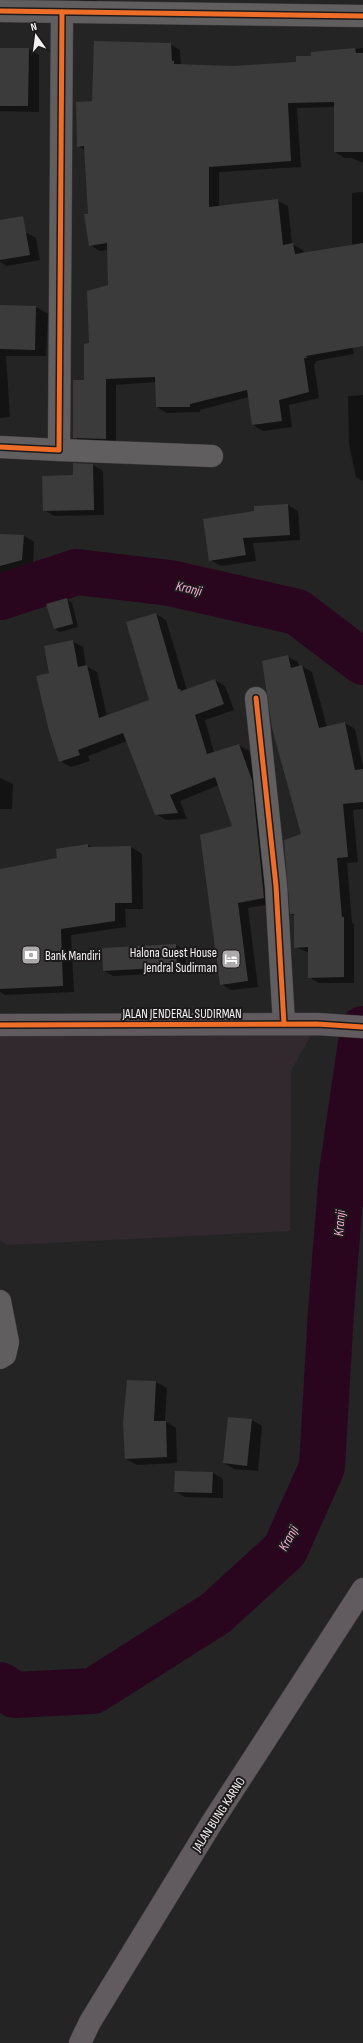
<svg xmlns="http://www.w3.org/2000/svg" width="363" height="2043" font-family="'Sofia Sans Condensed',sans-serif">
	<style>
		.built { fill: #31292e }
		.shadow { fill: #0007 }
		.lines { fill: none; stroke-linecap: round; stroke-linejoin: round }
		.stream { stroke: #2a061e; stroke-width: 8 }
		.river { stroke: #2a061e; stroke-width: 46 }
		.building { fill: #3c3b3b }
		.minor-casing { stroke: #403e3f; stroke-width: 23 }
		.major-casing { stroke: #403e3f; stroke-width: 23 }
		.minor { stroke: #605e5f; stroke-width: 22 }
		.major { stroke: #615a5e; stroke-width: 22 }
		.cycleway-casing { stroke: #1d1a1b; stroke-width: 8 }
		.cycleway { stroke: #ee6e29; stroke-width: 5 }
		.labels { text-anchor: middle; stroke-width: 4; stroke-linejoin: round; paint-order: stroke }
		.poi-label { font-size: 13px; fill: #f4f2f3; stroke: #1d1a1b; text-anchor: end }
		.street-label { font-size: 13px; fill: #f4f2f3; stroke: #1d1a1b }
		.water-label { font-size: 14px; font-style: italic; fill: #f3aed3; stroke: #1d1a1b }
	</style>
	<rect width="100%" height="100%" fill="#252425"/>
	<path class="built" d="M317,1024L291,1071L290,1231L7,1245L0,1240V1025Z"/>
	<g class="shadow">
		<path d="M79,0H99L85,3Z"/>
		<path d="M170,44L180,50L181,66L232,67L297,63L312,57V53L363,48V163L352,158H345L335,152V107L297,108L301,167L219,172V207L278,201L288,206L292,244L303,250L304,254L352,245V193L363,192V323L349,326L354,354L316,361V363L314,364L319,398L289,405L292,427L263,431L253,425L249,397L200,410V412L167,413L157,407L156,382L116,385V444L84,443L74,437L85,381L90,344L109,286L108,250L100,251L90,245L85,150L78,146L93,102Z"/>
		<path d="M0,49H29L39,55V112L0,111Z"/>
		<path d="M25,232L36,238L40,260L7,266L0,262V237Z"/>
		<path d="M0,306L36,307L48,314L46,356H6L10,417L0,418Z"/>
		<path d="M363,395V481L356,477L349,444L348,396Z"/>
		<path d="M93,465L103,471L104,515L54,516L44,510L74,476Z"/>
		<path d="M288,505L298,511L300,540L253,543L256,561L221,566L210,560L255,511Z"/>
		<path d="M0,535L24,536L34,542L33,566L18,569V576L0,575Z"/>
		<path d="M67,599L72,603L78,627L60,632L55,629Z"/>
		<path d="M156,614L166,620L187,690L215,680L225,686L234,710L205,720L214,752L239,745L249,751L262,787L274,904L248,908L258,987L231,990L221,984L233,827L219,785L180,801L187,819L166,820L156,814L127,741L88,756L90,761L71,767L60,761L51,674L72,641L83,647L86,666L97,672L107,716L150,701Z"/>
		<path d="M288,657L298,662L299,667L302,666L312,672L327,727L345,723L355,729L363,768V809L353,810L358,862L347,863L352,923L354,924V983H319L309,977V953L295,947V916L291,914L302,835Z"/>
		<path d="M0,778L13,784L12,809H0Z"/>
		<path d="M88,845L93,848L131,847L142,854L143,909H125L126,927L71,935L74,992L5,995L0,992V869L58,859Z"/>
		<path d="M176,945L185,950L186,972L113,976L104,971Z"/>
		<path d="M128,1381L156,1382L167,1388L165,1421L176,1428L177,1463L137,1465L126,1459Z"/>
		<path d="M252,1420L262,1426L258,1471L234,1469L224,1463Z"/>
		<path d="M213,1473L223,1479V1498L185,1497L175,1491Z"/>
	</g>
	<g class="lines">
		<path class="stream" d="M340,1201L363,1203"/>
		<g class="river">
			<path d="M0,597L77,572L170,583L297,612L363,662"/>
			<path d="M0,1685L15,1695L93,1691L216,1613L285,1550L322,1467L331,1311L342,1172L363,1029"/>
		</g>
	</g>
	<g class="building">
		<path d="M94,41L171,43L172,61H174V64L232,66L296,62V56H311V52L355,48L356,53H363V152H334V102L288,103L291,161L209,167V207L278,199L283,245L293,243L295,254L363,243V346L306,356L307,358H304L309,392L279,400L282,421L252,425L247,390L190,404V407H156L155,377L106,379V439L73,438V380H84V344L89,343L87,291L108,285L107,243L89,246L84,214H88L84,146L77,147L76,102L92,101Z"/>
		<path d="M0,48H29L28,106H0Z"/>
		<path d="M23,216L30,255L0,260V220Z"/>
		<path d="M0,305L36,306L35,350L0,349Z"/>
		<path d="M73,463L93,464L94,510L43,511L42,476L73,475Z"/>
		<path d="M288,504L290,535L243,538L246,555L209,561L203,519L254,511V506Z"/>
		<path d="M0,534L24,535L22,560L0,566Z"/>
		<path d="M67,598L73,624L54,629L46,604Z"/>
		<path d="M156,613L178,689H180L181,691L215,679L224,704L195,715L207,754L239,744L252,780L264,898L238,903L248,981L220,985L200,835L232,826L215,777L170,795L178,813L155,815L123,733L78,750L80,755L59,762L49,731L36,676L49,673L44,646L73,640L78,667L87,665L99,718L149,700L126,622Z"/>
		<path d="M288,655L291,668L302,665L319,728L345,722L355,770L363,769V802L343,804L348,857L337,858L342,917H344V977L308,978V947L294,948V914H290L284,840L301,834L272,728L262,661Z"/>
		<path d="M88,844V847L131,846L132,903H115V921L61,929L63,986L0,989V869L57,858L56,849Z"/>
		<path d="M176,944L177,967L103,971L102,948Z"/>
		<path d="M127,1380L156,1381L154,1421H166L167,1457L125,1459L123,1423Z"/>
		<path d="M228,1417L252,1419L247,1466L223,1463Z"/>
		<path d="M175,1471L213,1472L212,1493L174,1492Z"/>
	</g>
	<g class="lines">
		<g class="minor-casing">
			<g id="minor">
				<path d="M0,11L363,16"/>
				<path d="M0,447L59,450L62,12"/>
				<path d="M59,450L212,456"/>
				<path d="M256,698L276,886L284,1024"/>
				<path d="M0,1301L8,1342L5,1355L0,1358"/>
			</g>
		</g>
		<g class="major-casing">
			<g id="major">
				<path d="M0,1025L317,1024L363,1027"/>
				<path d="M80,2043L90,2022L211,1824L363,1589"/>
			</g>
		</g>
		<use href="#minor" class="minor"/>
		<use href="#major" class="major"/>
		<g class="cycleway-casing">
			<g id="cycleway">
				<path d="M0,11L363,16"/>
				<path d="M0,447L59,450L62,12"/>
				<path d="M256,698L276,886L284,1024"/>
				<path d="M0,1025L317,1024L363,1027"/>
			</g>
		</g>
		<use href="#cycleway" class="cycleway"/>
	</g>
	<defs>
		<g id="bank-square" transform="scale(1)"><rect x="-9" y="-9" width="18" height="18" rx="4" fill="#acaaab" stroke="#1d1a1b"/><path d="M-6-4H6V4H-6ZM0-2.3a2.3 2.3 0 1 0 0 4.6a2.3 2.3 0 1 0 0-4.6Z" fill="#fff"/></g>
		<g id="hotel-square" transform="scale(1)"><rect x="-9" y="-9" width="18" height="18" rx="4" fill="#acaaab" stroke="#1d1a1b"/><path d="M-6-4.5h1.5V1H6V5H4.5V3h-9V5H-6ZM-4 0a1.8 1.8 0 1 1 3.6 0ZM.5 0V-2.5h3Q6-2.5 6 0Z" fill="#fff"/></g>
	</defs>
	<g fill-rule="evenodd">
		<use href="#bank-square" x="31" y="955"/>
		<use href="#hotel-square" x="231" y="959"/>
	</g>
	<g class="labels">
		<g class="poi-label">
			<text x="217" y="957">Halona Guest House<tspan x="217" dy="15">Jendral Sudirman</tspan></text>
			<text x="45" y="960" text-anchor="start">Bank Mandiri</text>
		</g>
		<g class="street-label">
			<text x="182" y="1018">JALAN JENDERAL SUDIRMAN</text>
			<text transform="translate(218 1814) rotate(-57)" y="5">JALAN BUNG KARNO</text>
		</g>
		<g class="water-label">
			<text transform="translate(189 588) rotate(13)" y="5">Kranji</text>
			<text transform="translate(339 1223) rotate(-86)" y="5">Kranji</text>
			<text transform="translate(288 1538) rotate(-61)" y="5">Kranji</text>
		</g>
	</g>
	<g transform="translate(36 36) rotate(346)" stroke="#1d1a1b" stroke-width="3" paint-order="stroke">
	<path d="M0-3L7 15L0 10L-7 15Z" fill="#f4f2f3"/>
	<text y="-6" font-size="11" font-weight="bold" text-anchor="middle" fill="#f4f2f3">N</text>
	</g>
</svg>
